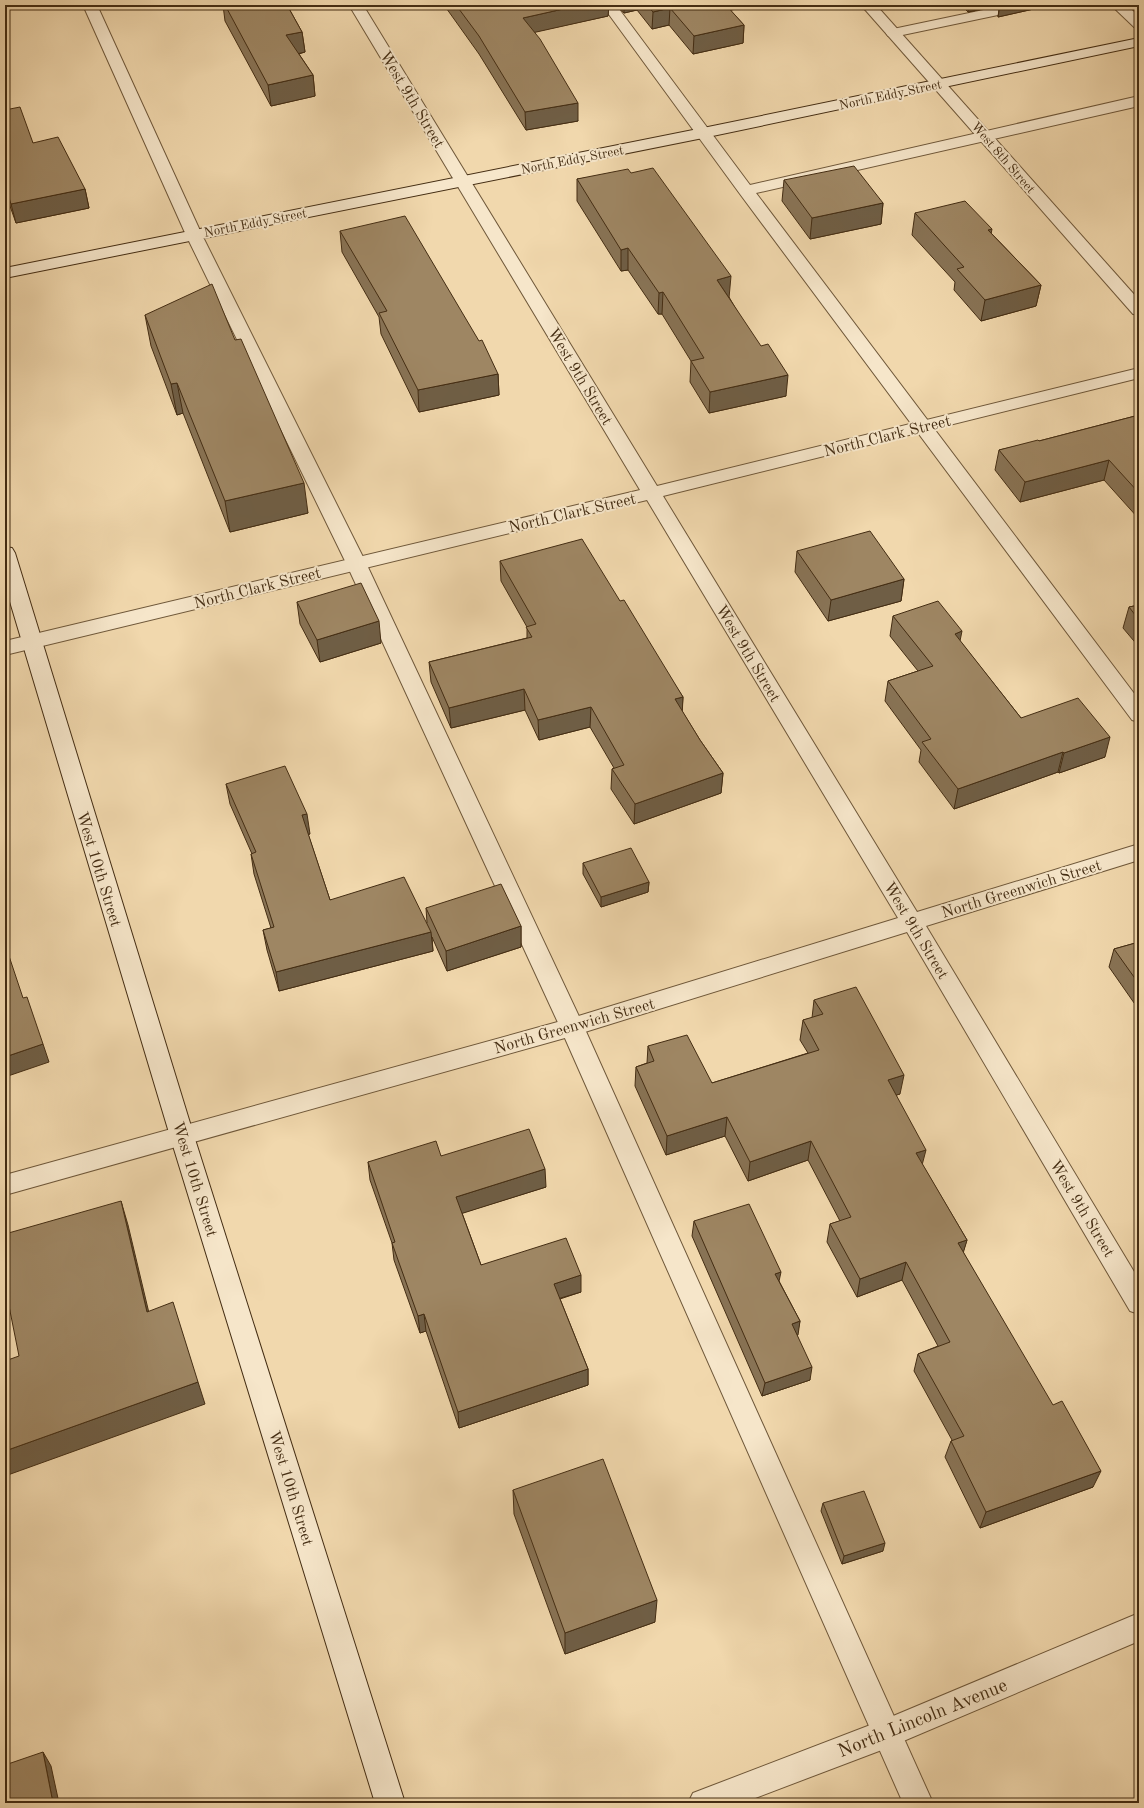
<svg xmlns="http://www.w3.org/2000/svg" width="1144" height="1808" font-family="'Old Standard TT',serif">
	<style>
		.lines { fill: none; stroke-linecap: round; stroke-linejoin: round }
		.lane-casing { stroke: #6f583a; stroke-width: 2 }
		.street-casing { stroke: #6f583a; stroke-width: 2 }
		.secondary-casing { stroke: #442d13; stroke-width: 2 }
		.lane { fill: #f6e6ca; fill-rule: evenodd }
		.street { fill: #f6e6ca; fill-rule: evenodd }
		.secondary { fill: #f6e6ca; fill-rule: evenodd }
		.wall { fill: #887355; stroke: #442d13 }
		.shaded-wall { fill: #6f5e45; stroke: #442d13 }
		.building { fill: #9e8663; stroke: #442d13 }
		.labels { text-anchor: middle; stroke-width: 4; stroke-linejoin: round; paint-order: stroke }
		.far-street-label { font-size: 13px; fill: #442d13; stroke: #f6e6ca }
		.street-label { font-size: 16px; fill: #442d13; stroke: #f6e6ca }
		.near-street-label { font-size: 19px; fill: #442d13; stroke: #f6e6ca }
	</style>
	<rect width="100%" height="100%" fill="#f1d8ad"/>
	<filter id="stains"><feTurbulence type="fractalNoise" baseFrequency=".005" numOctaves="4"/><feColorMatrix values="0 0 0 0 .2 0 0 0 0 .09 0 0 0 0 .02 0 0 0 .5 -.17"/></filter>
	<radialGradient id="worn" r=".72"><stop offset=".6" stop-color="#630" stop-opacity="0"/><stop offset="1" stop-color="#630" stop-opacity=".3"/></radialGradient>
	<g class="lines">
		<g class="lane-casing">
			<g id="lane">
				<path d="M83,5H97L202,235L366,563L584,1027L933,1803H903L560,1027L346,563L186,235Z"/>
				<path d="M602,5H616L750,185L1139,96V106L756,193L1139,700V722L1132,720L740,194Z"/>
				<path d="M1111,5H1126L1139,16V28L1134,27Z"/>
				<path d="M993,8L998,9L1000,12L998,15L893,37L888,36L886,33L888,30L893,29Z"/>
			</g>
		</g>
		<g class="street-casing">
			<g id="street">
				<path d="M349,5H363L657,486L1139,368V378L663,496L917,912L1139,844V860L926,926L1139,1280V1314L1130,1311L907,932L572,1036L5,1195V1175L572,1018L898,918L647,500L5,655V641L640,490Z"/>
				<path d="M861,5H876L1139,300V315L1133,314Z"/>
				<path d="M1139,1613V1641L887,1748L742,1803H688L693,1793L886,1719Z"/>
			</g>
		</g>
		<g class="secondary-casing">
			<g id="secondary">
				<path d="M1139,38V46L703,138L5,278V268L703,128Z"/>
				<path d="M5,547L12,548L15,553L194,1136L405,1803H375L170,1136L5,585Z"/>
			</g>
		</g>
		<use href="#lane" class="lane"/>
		<use href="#street" class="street"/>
		<use href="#secondary" class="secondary"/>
	</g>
	<g class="wall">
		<path d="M223,5H287L302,32L305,52L299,54L313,75L315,96L271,106L225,21Z"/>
		<path d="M444,5H609L608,16L534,32L578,121L526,130L479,54Z"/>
		<path d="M617,5H757L730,10L744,25L743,43L693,54L669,25L652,29L637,10L624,13Z"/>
		<path d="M961,5H1047V6L998,17L999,9L998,8L993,7L968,12Z"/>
		<path d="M5,110L33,143L85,189L89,208L16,223L5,192Z"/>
		<path d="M631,173L729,297L786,396L709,413L690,382L691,361L662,314H658L628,270L621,271L577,201V179Z"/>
		<path d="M784,180L883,203L881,224L810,239L782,201Z"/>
		<path d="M915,213L991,233L1041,285L1036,306L981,321L954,290L955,282L912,235Z"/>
		<path d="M340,231L498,374L499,395L419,412L381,334L379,317L342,252Z"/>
		<path d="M145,315L235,340L308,513L230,532L183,413L177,415L151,346Z"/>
		<path d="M1139,415V519L1104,480L1020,502L995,470L999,450L1039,441Z"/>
		<path d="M797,551L904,579L901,601L828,621L795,572Z"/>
		<path d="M500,561L620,601L683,697L682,711L700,740L723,773L721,793L634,824L611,789L612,769L614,768L590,727L539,740L525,710L451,728L431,682L429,662L527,638V627L501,581Z"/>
		<path d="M297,602L381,643L320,662L300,624Z"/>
		<path d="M1139,605V647L1123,628L1129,607Z"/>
		<path d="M893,616L960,641L1021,718L1105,757L1059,773L1058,772L954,809L919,762L921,750L885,701L888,681L918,671L890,636Z"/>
		<path d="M226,784L310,834H308L330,900L427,923L426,908L521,926V947L447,971L432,937L433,951L279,991L267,950L263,930L271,928L254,874L251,854H252L230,804Z"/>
		<path d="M583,863L649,882L648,892L601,907L583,874Z"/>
		<path d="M1139,942V1010L1109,967L1114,949Z"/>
		<path d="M814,1000L900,1094L896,1095L922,1164L967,1240L963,1252L1093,1487L980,1528L945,1457L951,1441L952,1440L914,1371L918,1354L938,1346L902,1280L857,1297L827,1242L830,1224L840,1221L808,1160L748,1181L725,1136L666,1155L635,1086L636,1067L647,1063L648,1046L712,1083L808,1053L800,1040L803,1020L812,1018Z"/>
		<path d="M1139,1040V1050L1136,1046Z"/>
		<path d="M441,1156L546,1187L462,1213L481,1265L581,1292L560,1299L588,1369V1385L459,1428L426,1331L420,1333L394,1260L392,1243L370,1180L368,1162Z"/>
		<path d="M694,1221L779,1281L800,1321L797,1335L810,1380L762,1396L692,1236Z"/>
		<path d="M513,1490L655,1622L565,1654L514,1514Z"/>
		<path d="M823,1503L883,1551L842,1564L821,1511Z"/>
	</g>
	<g class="shaded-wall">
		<path d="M581,5H609L608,16L523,35V18Z"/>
		<path d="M624,5H637V10L624,13Z"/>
		<path d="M717,5H757L716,13Z"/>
		<path d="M969,5H994L993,7L968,12Z"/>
		<path d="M1000,5H1047V6L998,17Z"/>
		<path d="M670,8L669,25L652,29L653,12Z"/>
		<path d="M744,25L743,43L693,54L694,36Z"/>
		<path d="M302,32L305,52L288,56L286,35Z"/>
		<path d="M313,75L315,96L271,106L268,85Z"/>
		<path d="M578,103V121L526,130L525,112Z"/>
		<path d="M85,189L89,208L16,223L11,204Z"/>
		<path d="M883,203L881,224L810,239L812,218Z"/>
		<path d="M992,229L988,250V230Z"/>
		<path d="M628,248V270L621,271V250Z"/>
		<path d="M731,276L729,298L717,280Z"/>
		<path d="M1041,285L1036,306L981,321L985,300Z"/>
		<path d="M663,292L662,314H658L659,293Z"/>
		<path d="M498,374L499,395L419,412L418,390Z"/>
		<path d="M788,375L786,396L709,413L710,392Z"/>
		<path d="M177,383L183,413L177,415L171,384Z"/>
		<path d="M1109,460L1104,480L1020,502L1025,482Z"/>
		<path d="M304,483L308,513L230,532L225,501Z"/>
		<path d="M904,579L901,601L828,621L831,600Z"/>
		<path d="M379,621L381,643L320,662L317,640Z"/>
		<path d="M962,631L958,651L955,634Z"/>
		<path d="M524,689L525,710L451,728L449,708Z"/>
		<path d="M683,697L682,717L675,699Z"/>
		<path d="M591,707L590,727L539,740L538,720Z"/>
		<path d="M1110,737L1105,757L1059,773L1064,753Z"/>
		<path d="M1063,752L1058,772L954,809L958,789Z"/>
		<path d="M723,773L721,793L634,824L635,804Z"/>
		<path d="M307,814L310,834L305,835L302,815Z"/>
		<path d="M649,882L648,892L601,907V897Z"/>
		<path d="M521,926V947L447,971L446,951Z"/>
		<path d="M431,932L433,951L279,991L276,972Z"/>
		<path d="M43,1044L49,1062L5,1077V1057Z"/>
		<path d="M904,1075L900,1094L884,1099L888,1080Z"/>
		<path d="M727,1117L725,1136L666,1155L667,1136Z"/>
		<path d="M811,1141L808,1160L748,1181L750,1162Z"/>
		<path d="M926,1150L921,1169L916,1153Z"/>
		<path d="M545,1169L546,1187L457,1215L456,1197Z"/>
		<path d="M121,1201L128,1225L154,1334L147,1312Z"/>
		<path d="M967,1240L962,1257L958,1243Z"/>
		<path d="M906,1262L902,1280L857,1297L860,1279Z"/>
		<path d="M781,1272L778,1286L775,1274Z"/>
		<path d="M581,1275V1292L554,1300V1284Z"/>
		<path d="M424,1314L426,1331L420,1333L418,1316Z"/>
		<path d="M800,1321L798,1335L790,1338L792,1324Z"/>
		<path d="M812,1367L810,1380L762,1396L765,1383Z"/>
		<path d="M588,1369V1385L459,1428L458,1412Z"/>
		<path d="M198,1382L205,1404L5,1476V1451Z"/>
		<path d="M1101,1471L1093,1487L980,1528L986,1512Z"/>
		<path d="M885,1543L883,1551L842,1564L844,1556Z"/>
		<path d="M657,1600L655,1622L565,1654V1633Z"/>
		<path d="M43,1752L51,1766L59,1803H53Z"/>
	</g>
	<g class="building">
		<path d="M225,5H287L302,32L286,35L313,75L268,85Z"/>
		<path d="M456,5H581L523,18L540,39L578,103L525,112L479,36Z"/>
		<path d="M647,5H726L744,25L694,36L670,8L653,12Z"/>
		<path d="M20,107L33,143L58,137L85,189L11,204L5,185V110Z"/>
		<path d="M854,166L883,203L812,218L784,180Z"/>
		<path d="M653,168L731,276L717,280L761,346L768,344L788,375L710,392L691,361L704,358L663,292L659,293L628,248L621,250L577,179L628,169L631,173Z"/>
		<path d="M965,201L992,229L988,230L1041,285L985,300L957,269L964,267L915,213Z"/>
		<path d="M405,216L479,341L482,340L498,374L418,390L379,313L387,311L340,231Z"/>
		<path d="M212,284L235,340L241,339L304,483L225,501L177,383L171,384L145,315Z"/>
		<path d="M1139,415V493L1109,460L1025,482L999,450L1038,440L1039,441Z"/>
		<path d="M870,531L904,579L831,600L797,551Z"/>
		<path d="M582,539L620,601L624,600L683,697L675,699L700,740L723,773L635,804L612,769L624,765L591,707L538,720L524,689L449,708L429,662L532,637L526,627L536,624L500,561Z"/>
		<path d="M361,583L379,621L317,640L297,602Z"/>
		<path d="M938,601L962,631L955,634L1021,718L1078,698L1110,737L1064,753L1063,752L958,789L922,742L931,739L888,681L933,666L893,616Z"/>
		<path d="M1139,605V620L1129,607Z"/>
		<path d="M285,766L307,814L302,815L330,900L404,877L431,932L276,972L263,930L274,927L251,854L256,852L226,784Z"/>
		<path d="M631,848L649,882L601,897L583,863Z"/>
		<path d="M501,884L521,926L446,951L426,908Z"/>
		<path d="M1139,942V984L1114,949Z"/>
		<path d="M5,944L23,998L27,997L43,1044L5,1057Z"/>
		<path d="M856,987L904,1075L888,1080L926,1150L916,1153L967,1240L958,1243L1053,1405L1062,1401L1101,1471L986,1512L951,1441L964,1436L918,1354L950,1342L906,1262L860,1279L830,1224L851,1217L811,1141L750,1162L727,1117L667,1136L636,1067L654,1061L648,1046L687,1035L712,1083L819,1050L803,1020L823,1014L814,1000Z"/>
		<path d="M529,1129L545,1169L456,1197L481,1265L566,1238L581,1275L554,1284L588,1369L458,1412L424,1314L418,1316L392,1243L395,1242L368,1162L436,1141L441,1156Z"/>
		<path d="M121,1201L147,1312L173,1302L198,1382L5,1451V1361L19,1356L5,1286V1234Z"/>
		<path d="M749,1204L781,1272L775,1274L800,1321L792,1324L812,1367L765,1383L694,1221Z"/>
		<path d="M603,1459L657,1600L565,1633L513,1490Z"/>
		<path d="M864,1491L885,1543L844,1556L823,1503Z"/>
		<path d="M43,1752L53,1803H5V1765Z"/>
	</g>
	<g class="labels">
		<g class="far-street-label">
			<text transform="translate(890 94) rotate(-12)" y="5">North Eddy Street</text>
			<text transform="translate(1004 157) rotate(49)" y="5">West 8th Street</text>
			<text transform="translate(572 159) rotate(-11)" y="5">North Eddy Street</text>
			<text transform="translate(255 222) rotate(-11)" y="5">North Eddy Street</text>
		</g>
		<g class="street-label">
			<text transform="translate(413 99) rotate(59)" y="6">West 9th Street</text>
			<text transform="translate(581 376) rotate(59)" y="6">West 9th Street</text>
			<text transform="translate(887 435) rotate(-14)" y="6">North Clark Street</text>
			<text transform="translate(572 512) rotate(-13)" y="6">North Clark Street</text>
			<text transform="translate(257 587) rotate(-14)" y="6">North Clark Street</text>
			<text transform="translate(749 653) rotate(59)" y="6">West 9th Street</text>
			<text transform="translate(100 869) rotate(73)" y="6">West 10th Street</text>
			<text transform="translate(1021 888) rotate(-17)" y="6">North Greenwich Street</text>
			<text transform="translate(917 930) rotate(59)" y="6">West 9th Street</text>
			<text transform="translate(574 1025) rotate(-16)" y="6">North Greenwich Street</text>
			<text transform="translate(196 1179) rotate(73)" y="6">West 10th Street</text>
			<text transform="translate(1083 1208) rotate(59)" y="6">West 9th Street</text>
			<text transform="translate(292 1488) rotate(73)" y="6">West 10th Street</text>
		</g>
		<g class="near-street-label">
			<text transform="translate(922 1717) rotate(-22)" y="7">North Lincoln Avenue</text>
		</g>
	</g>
	<rect width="1144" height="1808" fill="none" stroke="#f1d8ad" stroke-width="20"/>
	<rect x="6" y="6" width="1132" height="1796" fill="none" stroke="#442d13" stroke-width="2"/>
	<rect x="10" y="10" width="1124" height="1788" fill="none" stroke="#442d13"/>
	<rect width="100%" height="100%" filter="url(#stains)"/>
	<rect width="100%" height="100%" fill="url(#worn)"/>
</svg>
